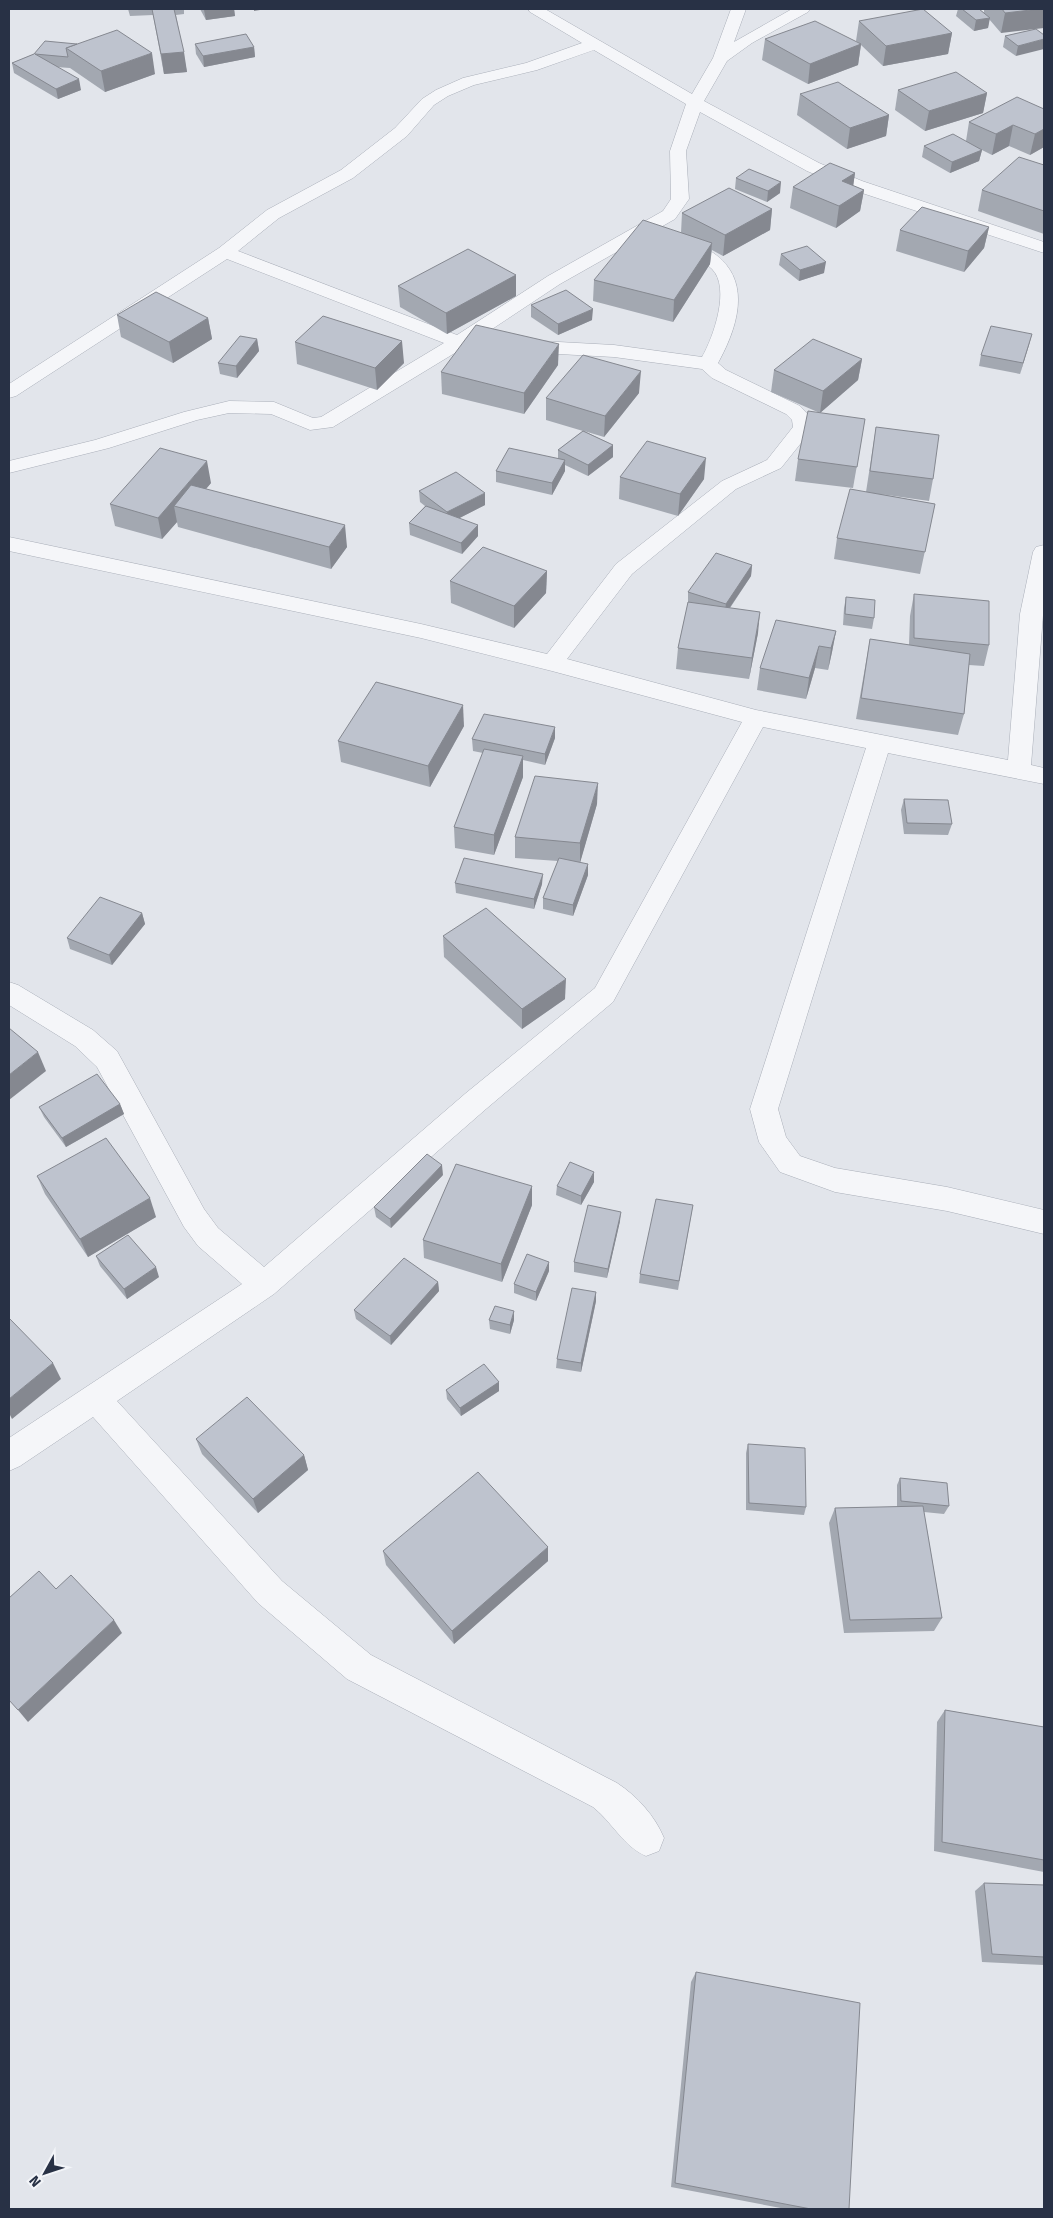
<svg xmlns="http://www.w3.org/2000/svg" width="1053" height="2218" font-family="'Fira Sans',sans-serif">
	<style>
		.lines { fill: none; stroke-linecap: round; stroke-linejoin: round }
		.street-casing { stroke: #aaafb9; stroke-width: 1 }
		.street { fill: #f5f6f9; fill-rule: evenodd }
		.wall { fill: #a3a8b1 }
		.shaded-wall { fill: #858890 }
		.building { fill: #bec3ce; stroke: #858890 }
	</style>
	<rect width="100%" height="100%" fill="#e2e5eb"/>
	<g class="lines">
		<g class="street-casing">
			<g id="street">
				<path d="M528,9H545L692,94L713,58L731,9H746L734,42L792,9H810L808,12L752,43L727,61L704,101L819,163L862,181L1044,242V253L850,189L807,171L700,112L686,151L689,199L675,219L560,284L477,339L481,343L479,347L463,348L333,427L310,430L271,414L229,413L197,420L109,448L9,473V461L95,440L184,412L229,401L274,402L313,418L321,417L444,343L227,259L16,396L9,398V384L219,248L267,210L341,170L395,128L422,99L436,90L463,78L526,63L582,43L530,12ZM594,50L686,104L670,151L671,199L663,211L548,276L457,335L238,251L279,218L353,178L407,136L434,105L448,96L474,85L537,70Z"/>
				<path d="M678,238C750,256 749,307 718,363L726,370L800,406L812,419L813,428L781,468L736,489L632,574L567,659L756,710L1008,760L1020,614L1033,552L1036,547L1044,545V603L1031,765L1044,768V784L888,753L778,1109L786,1137L800,1156L835,1168L947,1187L1044,1210V1234L947,1211L835,1192L780,1172L759,1142L750,1109L866,748L763,727L613,1002L486,1109L274,1294L117,1401L282,1581L371,1655L617,1783C637,1796 655,1816 664,1838L659,1851L646,1856C624,1847 612,1822 593,1807L347,1679L258,1603L93,1417L20,1466L9,1471V1438L242,1284L198,1246L184,1227L97,1067L75,1046L9,1005V982L18,985L93,1030L117,1051L204,1209L218,1228L264,1267L466,1093L595,988L742,722L552,671L421,638L9,551V537L421,624L547,654L616,564L722,481L767,460L793,427L792,420L786,414L712,378L702,369L614,357L522,352L515,350L513,346L515,342L522,340L614,345L702,357C713,338 731,288 712,269C702,259 685,254 672,247L669,243L672,239Z"/>
			</g>
		</g>
		<use href="#street" class="street"/>
	</g>
	<g class="wall">
		<path d="M128,9H184V14L176,15L187,72L164,74L153,15L130,16Z"/>
		<path d="M200,9H234L235,16L206,20Z"/>
		<path d="M958,9H979L984,13V9H1044L1001,33L989,19L988,28L974,31L956,16Z"/>
		<path d="M859,21L952,33L948,54L883,66L861,45L858,65L808,84L762,60L765,39L859,43L856,41Z"/>
		<path d="M1036,29L1016,56L1003,47L1005,36Z"/>
		<path d="M77,44L155,74L105,92L70,68L56,67L81,90L58,99L14,73L12,63L34,54Z"/>
		<path d="M195,44L254,47L255,57L204,67L196,54Z"/>
		<path d="M898,90L987,93L983,113L925,131L895,110Z"/>
		<path d="M800,94L889,115L886,136L847,149L797,115Z"/>
		<path d="M1044,109V147L1030,155L1009,146L992,155L982,150L979,161L950,173L922,157L924,146L966,141L969,122Z"/>
		<path d="M1044,165V234L978,211L982,190Z"/>
		<path d="M855,173L853,186L864,190L860,211L836,228L790,208L793,187Z"/>
		<path d="M736,178L780,193L767,202L735,189Z"/>
		<path d="M772,209L770,230L723,256L712,250L710,264L673,322L593,301L594,280L681,233L682,213Z"/>
		<path d="M989,227L984,248L964,272L896,251L900,230Z"/>
		<path d="M781,254L824,273L799,281L779,265Z"/>
		<path d="M516,275V296L447,334L400,307L398,286Z"/>
		<path d="M531,305L592,320L558,335L531,317Z"/>
		<path d="M117,315L208,318L212,339L173,363L121,337Z"/>
		<path d="M1032,334L1020,374L979,366L981,355Z"/>
		<path d="M257,339L259,351L237,378L220,374L218,363Z"/>
		<path d="M295,342L404,363L377,390L297,364Z"/>
		<path d="M862,359L858,380L820,413L771,392L774,370Z"/>
		<path d="M558,365L524,414L442,394L441,372Z"/>
		<path d="M639,393L604,437L584,431L613,445V457L588,476L565,465V471L552,495L496,482V471L558,458V450L583,431L546,420V398Z"/>
		<path d="M865,419L853,488L795,481L798,459Z"/>
		<path d="M876,427L933,479L929,501L880,494L935,504L920,574L834,559L837,538L866,492Z"/>
		<path d="M620,477L704,479L678,516L619,499Z"/>
		<path d="M211,483L206,489L347,547L331,569L178,527L177,522L162,539L115,526L110,504Z"/>
		<path d="M419,491L485,505L459,518L478,536L462,554L410,535L409,523L425,506L420,502Z"/>
		<path d="M752,565L751,576L730,608L758,633L749,679L676,669L678,648L688,603V592Z"/>
		<path d="M547,571L546,593L514,628L451,603L450,581Z"/>
		<path d="M914,594L989,645L984,666L969,665L964,714L958,735L856,719L870,639L909,645L910,616Z"/>
		<path d="M846,597L874,618L872,629L843,625L844,608Z"/>
		<path d="M836,631L832,652L828,670L815,668L806,699L757,690L760,668Z"/>
		<path d="M464,726L430,787L341,762L338,741Z"/>
		<path d="M555,738L545,765L523,760V777L494,855L455,848L454,827L483,753L473,751L472,739Z"/>
		<path d="M904,799L952,824L948,835L904,834L901,810Z"/>
		<path d="M597,804L580,862L588,875L573,916L543,909V898L558,861L515,858V837Z"/>
		<path d="M455,883L542,884L534,909L456,893Z"/>
		<path d="M142,913L145,924L112,965L70,949L67,938Z"/>
		<path d="M443,936L565,999L522,1029L444,957Z"/>
		<path d="M120,1104L124,1114L66,1147L44,1117L39,1107Z"/>
		<path d="M594,1172V1182L581,1205L556,1195L557,1186Z"/>
		<path d="M443,1175L391,1228L376,1217L374,1207Z"/>
		<path d="M37,1176L156,1217L88,1257L45,1194Z"/>
		<path d="M532,1186V1205L502,1282L424,1258L423,1240Z"/>
		<path d="M693,1205L678,1290L639,1283L640,1274Z"/>
		<path d="M620,1221L607,1278L574,1272V1262Z"/>
		<path d="M96,1256L159,1277L127,1299L100,1266Z"/>
		<path d="M549,1271L536,1301L514,1293V1284Z"/>
		<path d="M438,1282L439,1291L391,1345L356,1319L354,1310Z"/>
		<path d="M596,1292V1301L581,1372L556,1368L557,1359Z"/>
		<path d="M489,1320H514L510,1334L490,1329Z"/>
		<path d="M499,1382V1391L461,1416L447,1399L446,1390Z"/>
		<path d="M196,1439L304,1455L308,1470L258,1513L202,1454Z"/>
		<path d="M748,1444L806,1507L804,1515L746,1510V1453Z"/>
		<path d="M900,1478L949,1506L944,1514L924,1512L942,1618L934,1631L844,1633L829,1523L835,1508L897,1507V1485Z"/>
		<path d="M383,1551L548,1561L454,1644L386,1565Z"/>
		<path d="M945,1710L1044,1727V1872L934,1851L937,1722Z"/>
		<path d="M984,1883L1044,1885V1965L982,1962L975,1891Z"/>
		<path d="M696,1972L849,2209H786L671,2187L691,1982Z"/>
	</g>
	<g class="shaded-wall">
		<path d="M210,9H234L235,16L206,20L204,10Z"/>
		<path d="M254,9H266L254,11Z"/>
		<path d="M1039,9H1044V28L1001,33L1005,13Z"/>
		<path d="M990,18L988,28L974,31L976,20Z"/>
		<path d="M952,33L948,54L883,66L886,46Z"/>
		<path d="M1044,39V49L1016,56L1018,46Z"/>
		<path d="M861,44L858,65L808,84L810,64Z"/>
		<path d="M254,47L255,57L204,67L203,56Z"/>
		<path d="M184,52L187,72L164,74L161,54Z"/>
		<path d="M152,53L155,74L105,92L101,71Z"/>
		<path d="M79,79L81,90L58,99L56,89Z"/>
		<path d="M987,93L983,113L925,131L929,111Z"/>
		<path d="M889,115L886,136L847,149L850,128Z"/>
		<path d="M1013,125L1009,146L992,155L996,134Z"/>
		<path d="M1044,129V147L1030,155L1035,134Z"/>
		<path d="M982,150L979,161L950,173L952,162Z"/>
		<path d="M855,173L852,194L842,181Z"/>
		<path d="M781,182L780,193L767,202L768,191Z"/>
		<path d="M864,190L860,211L836,228L839,206Z"/>
		<path d="M772,209L770,230L723,256L725,235Z"/>
		<path d="M989,227L984,248L964,272L968,251Z"/>
		<path d="M712,243L710,264L673,322L674,300Z"/>
		<path d="M826,262L824,273L799,281L800,270Z"/>
		<path d="M516,275V296L447,334L446,313Z"/>
		<path d="M593,309L592,320L558,335V324Z"/>
		<path d="M208,318L212,339L173,363L169,342Z"/>
		<path d="M1032,334L1029,345L1020,374L1023,363Z"/>
		<path d="M257,339L259,351L237,378L236,366Z"/>
		<path d="M402,341L404,363L377,390L375,368Z"/>
		<path d="M559,344L558,365L524,414V393Z"/>
		<path d="M862,359L858,380L820,413L823,391Z"/>
		<path d="M641,371L639,393L604,437L605,416Z"/>
		<path d="M613,445V457L588,476V465Z"/>
		<path d="M706,458L704,479L678,516L680,494Z"/>
		<path d="M565,460V471L552,495V483Z"/>
		<path d="M207,461L211,483L188,510L174,506L177,522L162,539L158,518Z"/>
		<path d="M485,493V505L448,524L447,512Z"/>
		<path d="M345,525L347,547L331,569L329,547Z"/>
		<path d="M478,525V536L462,554L461,543Z"/>
		<path d="M752,565L751,576L724,616L726,604Z"/>
		<path d="M547,571L546,593L514,628V606Z"/>
		<path d="M760,612L758,633L749,679L752,658Z"/>
		<path d="M836,631L832,652L828,670L831,648Z"/>
		<path d="M819,646L815,668L806,699L809,678Z"/>
		<path d="M463,705L464,726L430,787L428,766Z"/>
		<path d="M555,727V738L545,765V754Z"/>
		<path d="M523,756V777L494,855V835Z"/>
		<path d="M598,783L597,804L580,863V843Z"/>
		<path d="M588,864V875L573,916V905Z"/>
		<path d="M543,874L542,884L534,909V899Z"/>
		<path d="M142,913L145,924L112,965L109,955Z"/>
		<path d="M566,979L565,999L522,1029V1009Z"/>
		<path d="M38,1052L46,1071L9,1100V1075Z"/>
		<path d="M120,1104L124,1114L66,1147L62,1138Z"/>
		<path d="M442,1165L443,1175L391,1228L390,1219Z"/>
		<path d="M594,1172V1182L581,1205V1196Z"/>
		<path d="M532,1186V1205L502,1282L501,1264Z"/>
		<path d="M150,1198L156,1217L88,1257L80,1239Z"/>
		<path d="M621,1212L620,1221L607,1278L608,1269Z"/>
		<path d="M549,1262V1271L536,1301V1292Z"/>
		<path d="M156,1267L159,1277L127,1299L124,1289Z"/>
		<path d="M438,1282L439,1291L391,1345L390,1336Z"/>
		<path d="M596,1292V1301L581,1372V1363Z"/>
		<path d="M514,1311V1320L510,1334V1325Z"/>
		<path d="M53,1363L61,1379L12,1419L9,1413V1399Z"/>
		<path d="M499,1382V1391L461,1416L460,1408Z"/>
		<path d="M304,1455L308,1470L258,1513L253,1499Z"/>
		<path d="M548,1547V1561L454,1644L452,1631Z"/>
		<path d="M114,1620L122,1633L28,1722L18,1710Z"/>
	</g>
	<g class="building">
		<path d="M152,9H174L184,52L161,54Z"/>
		<path d="M923,9L952,33L886,46L859,21Z"/>
		<path d="M962,9H979L990,18L976,20Z"/>
		<path d="M1002,9H1039L1005,13Z"/>
		<path d="M815,21L861,44L810,64L765,39Z"/>
		<path d="M1036,29L1044,35V39L1018,46L1005,36Z"/>
		<path d="M117,30L152,53L101,71L66,48Z"/>
		<path d="M246,34L254,47L203,56L195,44Z"/>
		<path d="M45,41L77,44L66,48L68,57L35,54L79,79L56,89L12,63L34,54Z"/>
		<path d="M956,72L987,93L929,111L898,90Z"/>
		<path d="M838,82L889,115L850,128L800,94Z"/>
		<path d="M1017,97L1044,109V129L1035,134L1013,125L996,134L969,122Z"/>
		<path d="M953,134L982,150L952,162L924,146Z"/>
		<path d="M1019,157L1044,165V211L982,190Z"/>
		<path d="M830,163L855,173L842,181L864,190L839,206L793,187Z"/>
		<path d="M749,169L781,182L768,191L736,178Z"/>
		<path d="M729,188L772,209L725,235L682,213Z"/>
		<path d="M922,207L989,227L968,251L900,230Z"/>
		<path d="M643,220L712,243L674,300L594,280Z"/>
		<path d="M807,246L826,262L800,270L781,254Z"/>
		<path d="M468,249L516,275L446,313L398,286Z"/>
		<path d="M566,290L593,309L558,324L531,305Z"/>
		<path d="M156,292L208,318L169,342L117,315Z"/>
		<path d="M323,316L402,341L375,368L295,342Z"/>
		<path d="M476,325L559,344L524,393L441,372Z"/>
		<path d="M991,326L1032,334L1023,363L981,355Z"/>
		<path d="M240,336L257,339L236,366L218,363Z"/>
		<path d="M813,339L862,359L823,391L774,370Z"/>
		<path d="M583,355L641,371L605,416L546,398Z"/>
		<path d="M808,411L865,419L857,467L798,459Z"/>
		<path d="M876,427L939,435L933,479L870,471Z"/>
		<path d="M583,431L613,445L588,465L558,450Z"/>
		<path d="M647,441L706,458L680,494L620,477Z"/>
		<path d="M160,448L207,461L158,518L110,504Z"/>
		<path d="M509,448L565,460L552,483L496,471Z"/>
		<path d="M456,472L485,493L447,512L419,491Z"/>
		<path d="M191,485L345,525L329,547L174,506Z"/>
		<path d="M850,489L935,504L925,552L837,538Z"/>
		<path d="M426,506L478,525L461,543L409,523Z"/>
		<path d="M483,547L547,571L514,606L450,581Z"/>
		<path d="M716,553L752,565L726,604L688,592Z"/>
		<path d="M914,594L989,601V645L914,638Z"/>
		<path d="M846,597L875,600L874,618L845,614Z"/>
		<path d="M688,602L760,612L752,658L678,648Z"/>
		<path d="M776,620L836,631L831,648L819,646L809,678L760,668Z"/>
		<path d="M870,639L970,654L964,714L861,698Z"/>
		<path d="M376,682L463,705L428,766L338,741Z"/>
		<path d="M484,714L555,727L545,754L472,739Z"/>
		<path d="M484,749L523,756L494,835L454,827Z"/>
		<path d="M535,776L598,783L580,843L515,837Z"/>
		<path d="M904,799L948,800L952,824L907,823Z"/>
		<path d="M464,858L543,874L534,899L455,883Z"/>
		<path d="M559,858L588,864L573,905L543,898Z"/>
		<path d="M100,897L142,913L109,955L67,938Z"/>
		<path d="M486,908L566,979L522,1009L443,936Z"/>
		<path d="M9,1028L38,1052L9,1075Z"/>
		<path d="M97,1074L120,1104L62,1138L39,1107Z"/>
		<path d="M106,1138L150,1198L80,1239L37,1176Z"/>
		<path d="M427,1154L442,1165L390,1219L374,1207Z"/>
		<path d="M570,1162L594,1172L581,1196L557,1186Z"/>
		<path d="M456,1164L532,1186L501,1264L423,1240Z"/>
		<path d="M656,1199L693,1205L679,1281L640,1274Z"/>
		<path d="M588,1205L621,1212L608,1269L574,1262Z"/>
		<path d="M128,1235L156,1267L124,1289L96,1256Z"/>
		<path d="M527,1254L549,1262L536,1292L514,1284Z"/>
		<path d="M404,1258L438,1282L390,1336L354,1310Z"/>
		<path d="M572,1288L596,1292L581,1363L557,1359Z"/>
		<path d="M495,1306L514,1311L510,1325L489,1320Z"/>
		<path d="M9,1318L53,1363L9,1399Z"/>
		<path d="M484,1364L499,1382L460,1408L446,1390Z"/>
		<path d="M247,1397L304,1455L253,1499L196,1439Z"/>
		<path d="M748,1444L805,1448L806,1507L749,1503Z"/>
		<path d="M478,1472L548,1547L452,1631L383,1551Z"/>
		<path d="M900,1478L947,1483L949,1506L901,1501Z"/>
		<path d="M923,1506L942,1618L850,1620L835,1508Z"/>
		<path d="M39,1571L56,1589L71,1575L114,1620L18,1710L9,1700V1598Z"/>
		<path d="M945,1710L1044,1727V1860L942,1842Z"/>
		<path d="M984,1883L1044,1885V1957L992,1954Z"/>
		<path d="M696,1972L860,2003L849,2209H811L675,2183Z"/>
	</g>
	<rect width="1053" height="2218" fill="none" stroke="#283145" stroke-width="20"/>
	<g transform="translate(45 2173) rotate(230)" stroke="#f2f4f8" stroke-width="4" paint-order="stroke">
	<path d="M0-4L9 19L0 12L-9 19Z" fill="#283145"/>
	<text y="-8" font-size="14" font-weight="bold" text-anchor="middle" fill="#283145">N</text>
	</g>
</svg>
